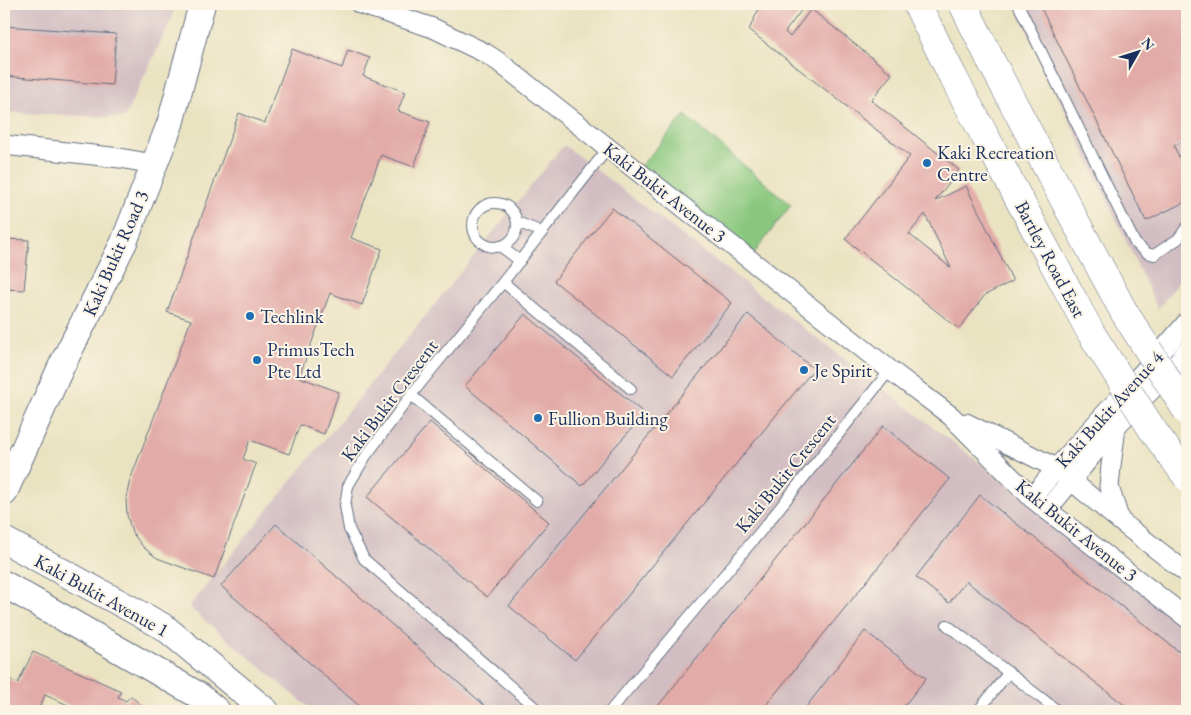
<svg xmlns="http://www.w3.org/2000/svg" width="1191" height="715" font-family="'EB Garamond',serif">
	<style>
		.industrial { fill: #d2bec2 }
		.green { fill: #88c77d; stroke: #527b6e }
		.building { fill: #e2aba8; fill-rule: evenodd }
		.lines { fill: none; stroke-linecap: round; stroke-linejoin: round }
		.lane-casing { stroke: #636e81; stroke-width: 12 }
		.street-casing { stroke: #636e81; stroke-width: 21 }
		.secondary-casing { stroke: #636e81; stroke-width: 28 }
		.highway-casing { stroke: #636e81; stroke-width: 29 }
		.lane { stroke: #fff; stroke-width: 10 }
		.street { stroke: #fff; stroke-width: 19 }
		.secondary { stroke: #fff; stroke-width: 26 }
		.highway { stroke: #fff; stroke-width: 28 }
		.highway-bridge-casing { stroke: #636e81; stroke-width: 29; stroke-linecap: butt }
		.highway-bridge { stroke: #fff; stroke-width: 28 }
		.poi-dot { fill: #1f6fb2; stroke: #fcf5e5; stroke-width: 2 }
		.labels { text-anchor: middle; stroke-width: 4; stroke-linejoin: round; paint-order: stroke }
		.poi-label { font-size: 19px; fill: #1b2f5e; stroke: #fcf5e5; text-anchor: start }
		.street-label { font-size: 19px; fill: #1b2f5e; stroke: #fcf5e5 }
	</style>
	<rect width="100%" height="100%" fill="#fcf5e5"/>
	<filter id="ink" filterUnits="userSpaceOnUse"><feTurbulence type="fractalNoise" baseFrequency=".02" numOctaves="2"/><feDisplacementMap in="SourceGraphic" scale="10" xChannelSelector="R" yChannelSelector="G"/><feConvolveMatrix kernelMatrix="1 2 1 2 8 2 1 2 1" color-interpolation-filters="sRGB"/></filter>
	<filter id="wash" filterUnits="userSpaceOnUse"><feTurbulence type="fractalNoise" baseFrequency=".0096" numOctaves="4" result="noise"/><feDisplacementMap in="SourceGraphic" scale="20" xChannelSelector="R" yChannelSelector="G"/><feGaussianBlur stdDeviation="1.12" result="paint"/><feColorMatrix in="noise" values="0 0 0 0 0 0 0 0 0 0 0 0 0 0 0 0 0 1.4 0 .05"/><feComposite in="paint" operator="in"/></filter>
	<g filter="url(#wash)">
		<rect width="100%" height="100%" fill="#eae3c2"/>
		<g class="industrial">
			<path d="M4,4H174L172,18L124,118L4,112Z"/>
			<path d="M1015,4H1187V271L1158,309Z"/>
			<path d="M564,145L1187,621V711H313L189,607Z"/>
		</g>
		<path class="green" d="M685,115L791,205L752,256L640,167Z"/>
		<g id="blocks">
			<g class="building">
				<path d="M761,4H806L785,32L790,37L811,9L892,74L871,100L959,170L935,201L966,186L1013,281L985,295L959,329L845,239L910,156L749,30ZM925,214L951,268L909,234Z"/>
				<path d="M1039,4H1187V140L1174,146L1187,174V201L1146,221Z"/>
				<path d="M4,26L116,34L112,85L4,76Z"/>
				<path d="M292,49L342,68L348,50L370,58L363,76L405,92L398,111L430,122L414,167L381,155L351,238L382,249L362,305L330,293L299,377L339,392L324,434L300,425L289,454L250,440L243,459L256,464L214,579L157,558L143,547L132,532L127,515L126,498L130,480L191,320L167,312L239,113L265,123Z"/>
				<path d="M612,208L732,303L673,376L554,281Z"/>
				<path d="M4,239L29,240L24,290L4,289Z"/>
				<path d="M525,314L645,414L612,450L582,486L465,386Z"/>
				<path d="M748,314L814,369L575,660L509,606Z"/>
				<path d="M430,422L549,522L487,597L367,497Z"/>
				<path d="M883,426L950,479L761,711H654Z"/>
				<path d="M980,495L1187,658V711H1132L966,581L949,603L916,577Z"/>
				<path d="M276,524L367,603L491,711H365L221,586Z"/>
				<path d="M865,631L926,678L900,711H803Z"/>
				<path d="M33,652L121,691L118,697L126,701L131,696L148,711H82L45,695L38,711H4V677L18,683Z"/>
			</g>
		</g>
	</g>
	<g filter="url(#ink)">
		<use href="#blocks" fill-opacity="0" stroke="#636e81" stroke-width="1"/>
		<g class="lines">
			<g class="lane-casing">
				<g id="lane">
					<path d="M1018,4L1135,243L1147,253L1154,255L1178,239L1187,227"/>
					<circle cx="495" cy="225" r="22"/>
					<path d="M517,222L542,232"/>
					<path d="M500,246L520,261"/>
					<path d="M503,282L631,389"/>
					<path d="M411,395L537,501"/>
					<path d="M947,625L1058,711"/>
					<path d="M539,711L364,559L349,529L345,506L348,486L366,456L411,395L503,282L609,147"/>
					<path d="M610,711L766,525L890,370"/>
					<path d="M978,711L1009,672"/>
				</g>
			</g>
			<g class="street-casing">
				<g id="street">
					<path d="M360,4L433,28L485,53L499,62L890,370L951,416L1032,498L1047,510L1187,618"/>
					<path d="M4,145L120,158L153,164"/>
					<path d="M966,423L1056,468L1120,521L1187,573"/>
					<path d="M1116,427L1111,466L1109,487L1120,521"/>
					<path d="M1032,498C1081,436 1137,382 1187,322"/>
					<path d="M1047,510L1116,426L1172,369L1187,351"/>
				</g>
			</g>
			<g class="secondary-casing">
				<g id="secondary">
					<path d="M4,493L61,367L124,242L170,124L202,4"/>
					<path d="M4,540L164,627L266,711"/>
					<path d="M4,584L198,695L217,711"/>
				</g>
			</g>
			<g class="highway-casing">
				<g id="highway">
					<path d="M917,4L951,73"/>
					<path d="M963,4L990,59"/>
				</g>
			</g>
			<use href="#lane" class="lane"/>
			<use href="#street" class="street"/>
			<use href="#secondary" class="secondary"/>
			<use href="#highway" class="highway"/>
			<g class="highway-bridge-casing">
				<g id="highway-bridge">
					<path d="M990,59L1072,215L1124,312L1187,411"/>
					<path d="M951,73L1091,333L1152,429L1187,477"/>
				</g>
			</g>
			<use href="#highway-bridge" class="highway-bridge"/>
		</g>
	</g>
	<g class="poi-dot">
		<circle cx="927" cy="163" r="5"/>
		<circle cx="250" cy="316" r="5"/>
		<circle cx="257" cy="360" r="5"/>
		<circle cx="804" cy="370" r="5"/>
		<circle cx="538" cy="418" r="5"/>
	</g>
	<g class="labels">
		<g class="poi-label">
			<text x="937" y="159">Kaki Recreation<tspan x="937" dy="22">Centre</tspan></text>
			<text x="260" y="323">Techlink</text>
			<text x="267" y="356">PrimusTech<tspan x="267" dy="22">Pte Ltd</tspan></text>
			<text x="814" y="377">Je Spirit</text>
			<text x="548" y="425">Fullion Building</text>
		</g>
		<g class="street-label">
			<text transform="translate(665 192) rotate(38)" y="7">Kaki Bukit Avenue 3</text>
			<text transform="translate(115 253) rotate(-66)" y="7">Kaki Bukit Road 3</text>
			<text transform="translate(1051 259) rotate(62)" y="7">Bartley Road East</text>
			<text transform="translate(389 400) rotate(-53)" y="7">Kaki Bukit Crescent</text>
			<text transform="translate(1109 409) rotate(-48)" y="7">Kaki Bukit Avenue 4</text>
			<text transform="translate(785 473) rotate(-51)" y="7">Kaki Bukit Crescent</text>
			<text transform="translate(1077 530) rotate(39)" y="7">Kaki Bukit Avenue 3</text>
			<text transform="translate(102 595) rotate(29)" y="7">Kaki Bukit Avenue 1</text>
		</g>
	</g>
	<rect width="1191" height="715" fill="none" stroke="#fcf5e5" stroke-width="20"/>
	<g transform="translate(1138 52) rotate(51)" stroke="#fcf5e5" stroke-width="4" paint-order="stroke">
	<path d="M0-4L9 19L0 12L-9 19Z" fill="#1b2f5e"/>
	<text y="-8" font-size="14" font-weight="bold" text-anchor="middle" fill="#1b2f5e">N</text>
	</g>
</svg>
